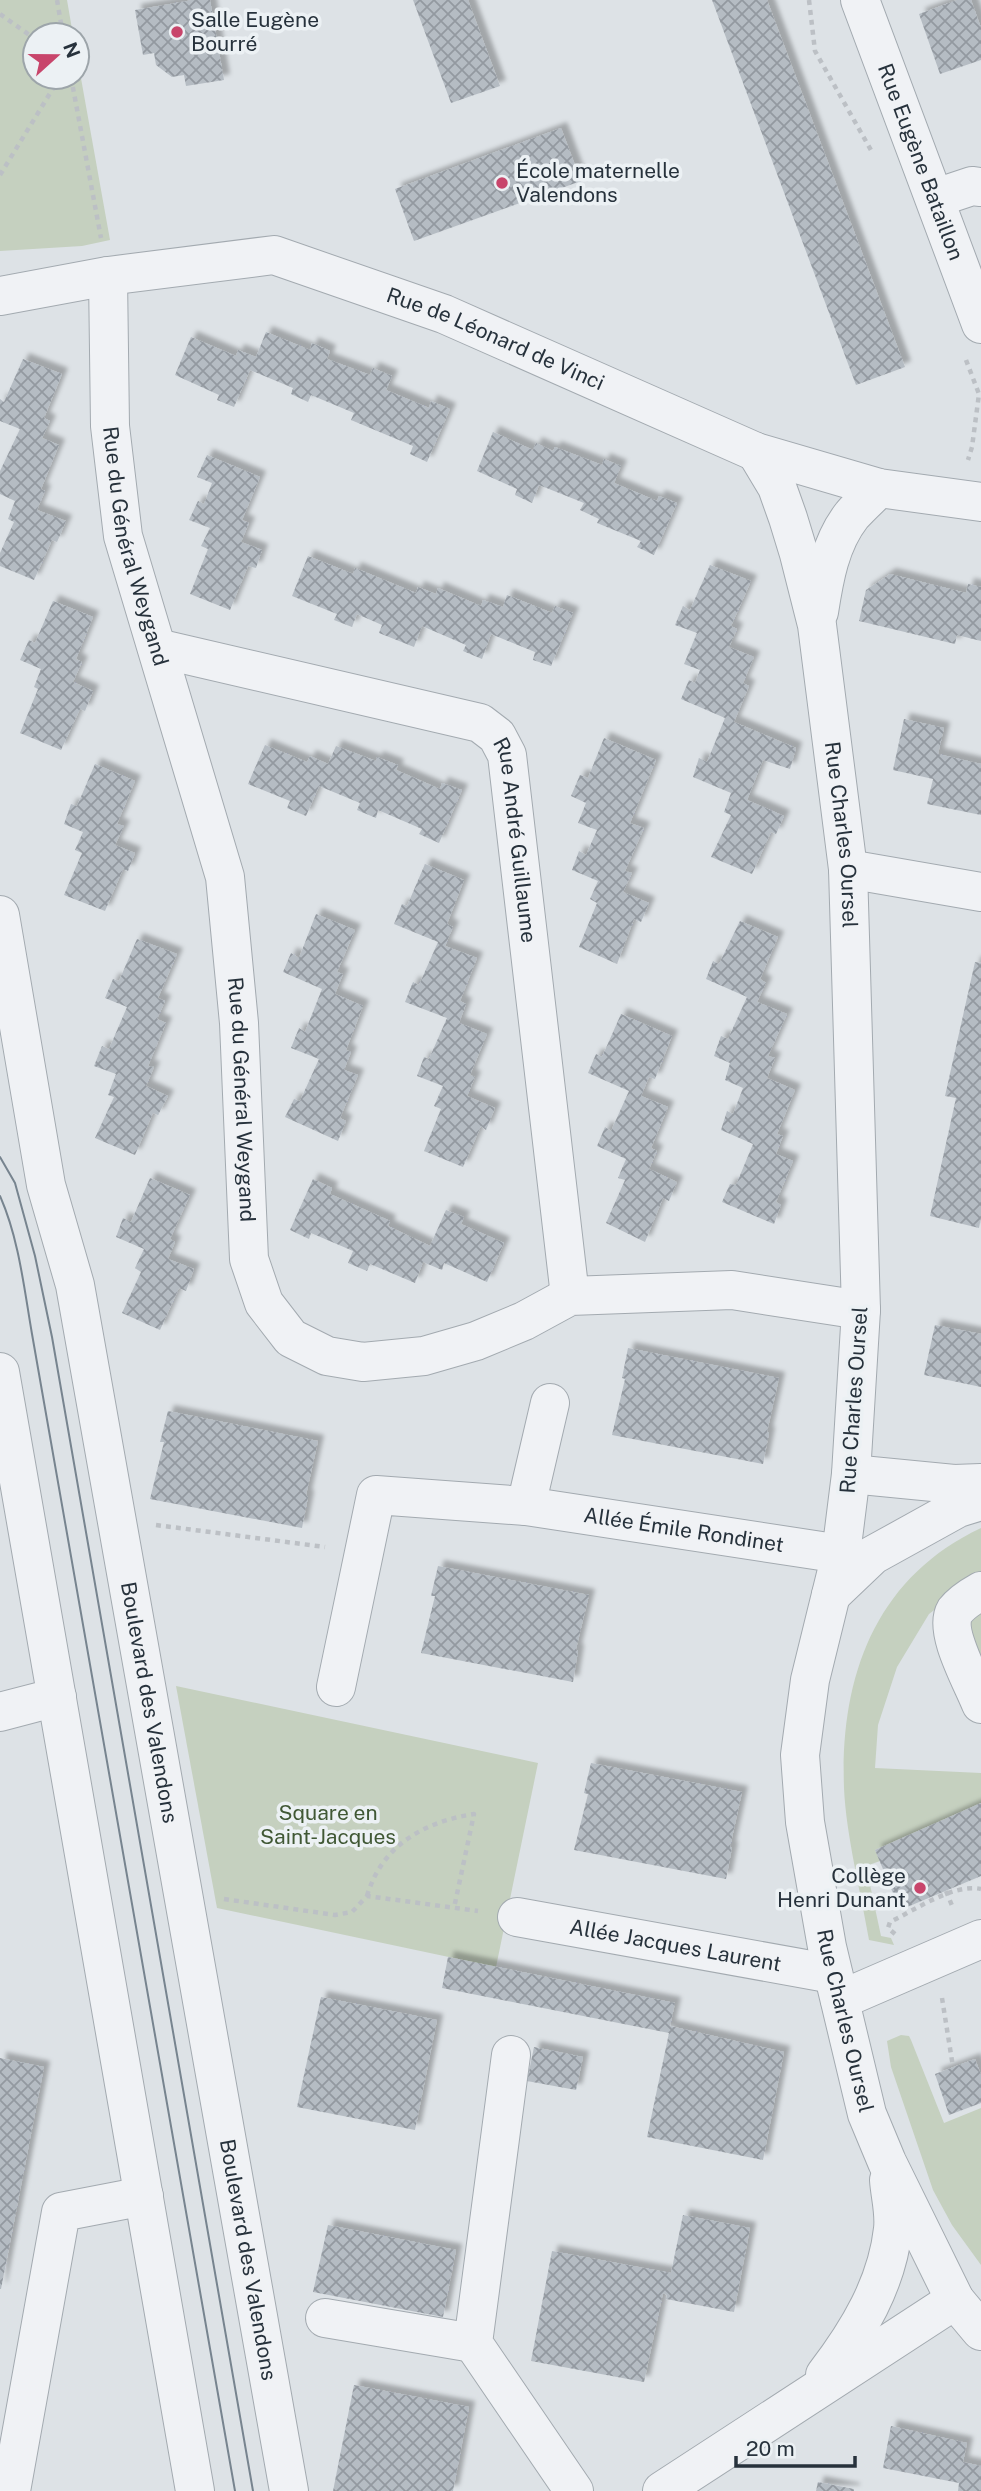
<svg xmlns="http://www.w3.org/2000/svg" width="981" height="2491" font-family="'Public Sans',sans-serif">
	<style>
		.green { fill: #c5d0bf }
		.building { fill: url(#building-cross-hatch); filter: url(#shadow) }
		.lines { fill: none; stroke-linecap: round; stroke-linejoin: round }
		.minor-casing { stroke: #a3aab0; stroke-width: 40 }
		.path { stroke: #bcc0c5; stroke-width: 4.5; stroke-dasharray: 5 5; stroke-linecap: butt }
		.minor { stroke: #f0f2f5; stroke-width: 38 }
		.tram { stroke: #77848f; stroke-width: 2 }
		.poi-dot { fill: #c8456b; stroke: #ecf1f4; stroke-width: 2.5 }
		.labels { text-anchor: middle; stroke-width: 7; stroke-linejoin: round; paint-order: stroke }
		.poi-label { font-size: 21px; fill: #27323c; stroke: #ecf1f4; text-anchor: start }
		.street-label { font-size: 21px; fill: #27323c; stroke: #ecf1f4 }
		.park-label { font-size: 21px; fill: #405835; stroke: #ecf1f4 }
	</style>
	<defs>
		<pattern id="building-cross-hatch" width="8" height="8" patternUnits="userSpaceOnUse" patternTransform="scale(1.75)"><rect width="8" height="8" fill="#b5bcc3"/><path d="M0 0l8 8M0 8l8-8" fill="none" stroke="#9399a0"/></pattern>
		<filter id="shadow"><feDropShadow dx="6" dy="-6" stdDeviation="2" flood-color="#0004"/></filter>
	</defs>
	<rect width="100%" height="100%" fill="#dde2e6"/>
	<g class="green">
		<path d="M0,0H67L73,35H35V77H77V56L110,240L82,246L0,251Z"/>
		<path d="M981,1528V1580L972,1581L929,1614L897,1667L878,1725L875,1768L981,1773V1803L875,1850L880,1861L866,1866L881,1936L891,1938L894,1945L869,1940C861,1893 846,1835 844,1788C840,1677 875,1578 981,1528Z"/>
		<path d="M981,1603V1663L969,1625Z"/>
		<path d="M176,1686L538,1763L496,1967L217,1908Z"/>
		<path d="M901,2035L909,2036L911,2040L944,2123L981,2108V2265L952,2225L933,2190L891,2067L887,2041Z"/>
	</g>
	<g class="building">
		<path d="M193,0H210L224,80L186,86L184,75L172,77L156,65L154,53L143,55L135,10Z"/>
		<path d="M413,0H468L500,86L451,103Z"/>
		<path d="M712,0H767L905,367L856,385Z"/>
		<path d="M957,0H971L981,28V60L940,74L919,14Z"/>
		<path d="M561,128L581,181L414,241L395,189Z"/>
		<path d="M266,332L310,350L312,343L330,351L327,359L370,375L373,368L392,376L386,390L429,408L431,401L450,409L427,462L410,454L413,446L351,420L354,413L311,395L308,402L291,394L293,388L250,370L234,407L217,400L219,395L175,375L191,337L236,356L238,350L256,357Z"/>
		<path d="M23,359L62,374L44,418L50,421L42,438L59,445L41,489L45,491L37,510L66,521L57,542L52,540L34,580L0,566V553L14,522L8,519L15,501L0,494V471L20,429L0,421V399L4,402Z"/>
		<path d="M493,432L533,450L536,443L553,451L555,447L602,465L604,459L621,466L614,483L657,501L659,496L677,503L654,555L637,547L641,541L597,523L599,519L580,510L584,503L539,485L532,503L515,495L517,489L477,471Z"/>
		<path d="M207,455L260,477L242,520L249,523L241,542L262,550L256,568L248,566L230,610L190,594L208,549L201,546L210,528L189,520L198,501L204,504L212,483L197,477Z"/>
		<path d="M308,556L353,574L355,568L416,593L418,587L436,594L438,588L481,606L483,600L503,607L507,595L552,613L555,606L573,613L551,666L533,660L535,652L491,634L482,659L463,651L466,645L422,626L414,647L379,633L382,625L357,614L352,627L334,620L337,614L292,596Z"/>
		<path d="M710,565L751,581L731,626L737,629L729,647L754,657L743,683L749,686L734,722L796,748L790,769L763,760L747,800L784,816L776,834L771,832L752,874L711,857L731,815L724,812L731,793L693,777L699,758L707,762L725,718L681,699L689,680L695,683L700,670L684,664L697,633L675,625L683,606L690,610Z"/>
		<path d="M890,574L966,593L968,584L981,587V641L957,635L955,644L859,621L866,590Z"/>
		<path d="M53,601L93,617L76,659L82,662L73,682L93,691L85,711L80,709L61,750L20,733L38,689L34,687L41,669L20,660L29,640L35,643Z"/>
		<path d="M904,719L944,728L938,754L981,764V815L927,804L933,779L893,770Z"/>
		<path d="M604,738L656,760L630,823L644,828L625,871L632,873L623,892L649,903L641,922L634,919L617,964L579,947L597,903L590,899L598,881L572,870L579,851L586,855L597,830L578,823L586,803L571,796L580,775L588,778Z"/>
		<path d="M265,745L307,762L310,756L328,764L336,746L376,761L377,757L398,765L396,770L440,789L442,783L462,790L439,843L419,834L422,829L378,810L376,818L357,810L360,803L319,786L306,816L287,808L290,801L248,784Z"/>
		<path d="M95,764L135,781L117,824L124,826L115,845L135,853L128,871L123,869L105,911L64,895L82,853L75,850L83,832L64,824L71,804L77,806Z"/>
		<path d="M425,864L464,880L447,924L453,927L445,946L477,958L460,1001L466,1004L459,1023L487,1034L470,1075L475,1077L467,1096L495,1108L486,1130L481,1126L463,1167L424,1151L441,1109L434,1106L443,1086L417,1076L424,1057L429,1059L447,1018L405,1002L413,982L419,985L438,942L394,924L402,904L407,906Z"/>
		<path d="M316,914L355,930L337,972L343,974L335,994L363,1006L346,1050L351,1052L344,1070L358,1075L340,1118L346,1121L338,1141L285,1117L294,1099L300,1101L319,1059L291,1048L299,1028L305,1032L322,989L283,972L291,953L299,958Z"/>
		<path d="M740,921L778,937L760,979L766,983L757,1002L787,1014L768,1056L775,1058L767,1078L795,1090L777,1134L783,1136L776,1154L793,1161L776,1202L781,1205L774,1224L722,1202L730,1184L736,1185L753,1144L721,1130L727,1111L733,1114L743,1088L725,1080L730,1063L714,1056L721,1036L728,1039L747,997L706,979L713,961L719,964Z"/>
		<path d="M137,939L177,954L158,998L165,1001L157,1019L166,1023L148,1066L154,1067L146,1086L168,1096L158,1115L153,1113L135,1155L95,1138L114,1097L108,1095L116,1074L94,1066L102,1046L109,1049L127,1007L105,998L113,979L119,981Z"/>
		<path d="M975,962L981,963V1217L979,1228L930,1216L956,1098L945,1096Z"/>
		<path d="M621,1014L672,1036L655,1079L649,1077L641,1096L668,1107L651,1148L657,1151L649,1169L677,1182L669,1201L663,1198L645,1242L606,1223L625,1180L618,1178L626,1159L597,1146L605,1127L611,1131L629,1091L588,1073L596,1054L602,1057Z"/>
		<path d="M150,1178L190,1195L170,1239L175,1242L168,1259L194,1269L186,1291L179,1288L160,1330L122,1313L141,1272L135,1268L144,1249L116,1237L123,1218L131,1222Z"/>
		<path d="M313,1179L332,1188L330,1194L390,1221L388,1226L430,1246L446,1210L464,1217L461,1224L504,1243L487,1282L444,1263L442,1270L423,1262L415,1283L370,1264L367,1271L348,1263L353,1251L311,1233L309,1239L290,1230Z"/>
		<path d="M935,1325L981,1334V1387L924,1375Z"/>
		<path d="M628,1348L779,1378L767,1432L769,1433L763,1464L612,1435L625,1379L622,1378Z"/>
		<path d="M168,1411L318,1441L306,1495L308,1497L302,1528L150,1499L164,1442H160Z"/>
		<path d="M438,1566L589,1595L576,1649L578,1651L573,1682L421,1653L435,1596H431Z"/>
		<path d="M591,1763L742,1792L730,1847L732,1848L726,1879L574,1850L588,1794L584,1793Z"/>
		<path d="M981,1803V1876L900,1910L875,1850Z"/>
		<path d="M448,1957L675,2003L670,2026L784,2052L763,2160L647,2137L669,2033L442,1988Z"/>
		<path d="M321,1997L437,2020L415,2130L297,2107Z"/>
		<path d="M534,2047L583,2057L576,2090L527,2081Z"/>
		<path d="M0,2058L44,2067L1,2289H0Z"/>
		<path d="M975,2059L981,2075V2103L949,2115L935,2074Z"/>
		<path d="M683,2215L750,2228L734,2312L666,2299L667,2295L663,2293L644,2382L531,2361L552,2251L671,2273Z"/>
		<path d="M328,2225L456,2250L443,2317L313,2292Z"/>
		<path d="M354,2385L469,2407L453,2491H333Z"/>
		<path d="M891,2426L967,2443L963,2462L981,2466V2491H958L959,2483L883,2468Z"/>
		<path d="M818,2482L854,2489V2491H816Z"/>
	</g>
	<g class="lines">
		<g class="minor-casing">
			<g id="minor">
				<path id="s1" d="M860,0L981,324"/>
				<path d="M936,198L972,186L981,187"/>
				<path id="s2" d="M108,276L110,426L123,536L225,877L239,1023L249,1259L264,1303L291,1338L327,1356L363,1362L424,1356L476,1341L524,1321L570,1296L732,1290L861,1310"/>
				<path id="s3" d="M0,296L108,276L274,255L444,314L756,452L879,488L981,502"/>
				<path id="s4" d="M756,452L777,487L788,518L799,554L817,625L848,869L861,1310L851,1474L841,1554L810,1680L800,1755L805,1822L827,1947L867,2114L887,2162L955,2300L981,2331"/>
				<path d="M819,612C824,579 830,543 852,515C860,506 870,497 879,488"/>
				<path id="s5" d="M157,648L480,723L497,736L507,755L570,1296"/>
				<path d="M848,869L981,892"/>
				<path id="s6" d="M0,915L46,1185L75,1285L289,2491"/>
				<path d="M0,1372L195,2491"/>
				<path d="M851,1474L954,1484L981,1483"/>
				<path d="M526,1506L550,1403"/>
				<path d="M981,1591C972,1596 961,1603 955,1611C943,1631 973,1683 981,1704"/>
				<path d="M831,1595L873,1555L958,1508L981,1501"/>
				<path id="s7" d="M336,1687L376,1495L526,1506L841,1554"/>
				<path d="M0,1712L57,1697"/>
				<path id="s8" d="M517,1917L833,1974"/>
				<path d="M840,2000L981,1939"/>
				<path d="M511,2055L473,2343L574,2491"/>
				<path d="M325,2318L473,2343"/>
				<path d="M825,2375C858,2332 887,2284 893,2229C895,2213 890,2195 889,2180"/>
				<path d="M11,2491L61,2212L144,2196"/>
				<path d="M662,2491L955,2300"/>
			</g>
		</g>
		<g class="path">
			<path d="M57,0L63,35"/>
			<path d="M809,0L815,51L872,152"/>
			<path d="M0,14L35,39"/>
			<path d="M71,77L101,238"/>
			<path d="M0,175L60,77"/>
			<path d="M966,360L979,394L972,447L968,460"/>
			<path d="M156,1525L325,1547"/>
			<path d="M946,1891L953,1908"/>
			<path d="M367,1896C382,1845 424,1822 474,1814L454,1908"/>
			<path d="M224,1899L335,1915L352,1912L367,1896L478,1911"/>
			<path d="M895,1934L888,1928L890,1922C915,1910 954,1883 981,1889"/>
			<path d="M942,1998L953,2067"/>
		</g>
		<use href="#minor" class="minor"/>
		<g class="tram">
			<path d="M0,1157L15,1183L35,1256L52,1337L253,2491"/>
			<path d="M0,1196C19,1239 24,1288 32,1334L235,2491"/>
		</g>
	</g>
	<g class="poi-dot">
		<circle cx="177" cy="32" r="7"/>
		<circle cx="502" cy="183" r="7"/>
		<circle cx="920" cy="1888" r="7"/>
	</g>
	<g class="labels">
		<g class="poi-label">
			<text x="191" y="27">Salle Eugène<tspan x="191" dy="24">Bourré</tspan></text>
			<text x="516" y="178">École maternelle<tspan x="516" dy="24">Valendons</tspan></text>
			<text x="906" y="1883" text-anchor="end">Collège<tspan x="906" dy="24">Henri Dunant</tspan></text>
		</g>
		<g class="street-label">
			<text dy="7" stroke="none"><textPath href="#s1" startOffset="173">Rue Eugène Bataillon</textPath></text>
			<text dy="7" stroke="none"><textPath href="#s3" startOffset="514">Rue de Léonard de Vinci</textPath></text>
			<text dy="7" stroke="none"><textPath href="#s2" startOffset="273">Rue du Général Weygand</textPath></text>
			<text dy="7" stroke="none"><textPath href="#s4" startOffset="396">Rue Charles Oursel</textPath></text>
			<text dy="7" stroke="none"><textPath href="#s5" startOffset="460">Rue André Guillaume</textPath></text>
			<text dy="7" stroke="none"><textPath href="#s2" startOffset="840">Rue du Général Weygand</textPath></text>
			<text transform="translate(854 1400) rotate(-86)" y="7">Rue Charles Oursel</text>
			<text dy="7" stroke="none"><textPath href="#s7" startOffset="506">Allée Émile Rondinet</textPath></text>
			<text dy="7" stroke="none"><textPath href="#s6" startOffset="802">Boulevard des Valendons</textPath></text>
			<text dy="7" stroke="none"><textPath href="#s8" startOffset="161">Allée Jacques Laurent</textPath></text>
			<text dy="7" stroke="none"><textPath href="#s4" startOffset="1592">Rue Charles Oursel</textPath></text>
			<text dy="7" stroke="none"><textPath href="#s6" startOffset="1368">Boulevard des Valendons</textPath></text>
		</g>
		<g class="park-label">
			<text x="328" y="1820">Square en<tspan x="328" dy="24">Saint-Jacques</tspan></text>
		</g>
	</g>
	<g transform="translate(56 56) rotate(69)"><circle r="33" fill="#ecf1f4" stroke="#9da5aa" stroke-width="2"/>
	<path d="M0-5L12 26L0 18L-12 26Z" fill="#c8456b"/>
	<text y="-10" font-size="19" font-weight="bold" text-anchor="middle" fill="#27323c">N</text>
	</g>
	<path d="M736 2456v10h119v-10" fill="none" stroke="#27323c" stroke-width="3.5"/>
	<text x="746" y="2456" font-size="21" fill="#27323c" stroke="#ecf1f4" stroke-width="5" paint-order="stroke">20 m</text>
</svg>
